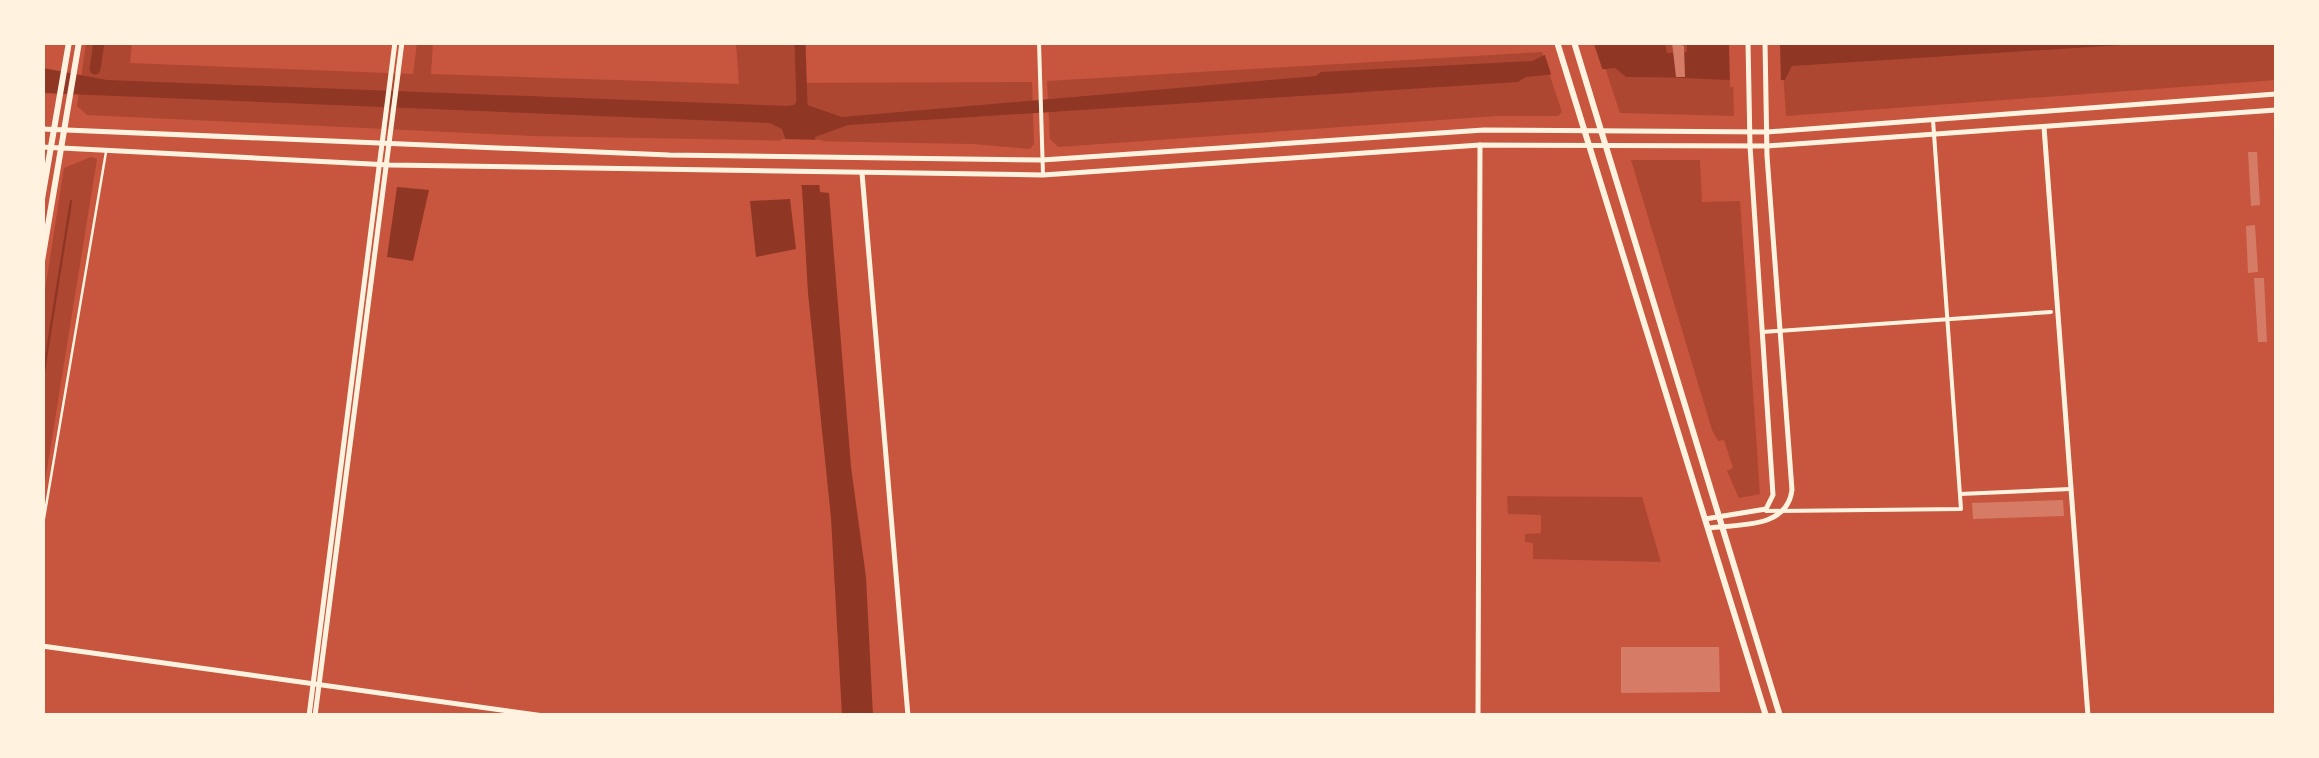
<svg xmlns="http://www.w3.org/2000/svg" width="2319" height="758" font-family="'Golos Text',sans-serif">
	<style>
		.green { fill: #ae4732 }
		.water { fill: #8f3625 }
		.pier { fill: #c8553d }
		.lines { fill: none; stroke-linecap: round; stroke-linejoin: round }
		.stream { stroke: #8f3625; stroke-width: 2.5 }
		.river { stroke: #8f3625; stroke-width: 11 }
		.building { fill: #d67c66 }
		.service { stroke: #fff3e0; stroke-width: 2.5 }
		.minor { stroke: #fff3e0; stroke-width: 4 }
		.tertiary { stroke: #fff3e0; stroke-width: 5 }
		.secondary { stroke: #fff3e0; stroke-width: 5 }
		.primary { stroke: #fff3e0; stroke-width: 6 }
	</style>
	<rect width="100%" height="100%" fill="#c8553d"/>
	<g class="green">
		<path d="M795,42L799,83L1032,82L1034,144L1030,149L973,144L533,136L87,115L77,106L86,43H132L130,63L413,74L417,43H433L431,74L739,84L736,43Z"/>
		<path d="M1597,43H1732L1734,116L1620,113Z"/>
		<path d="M1781,43H2276V80L1786,116Z"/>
		<path d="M1542,52L1562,112L1558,116H1497L1058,147L1050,139L1047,81Z"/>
		<path d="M91,157L97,159L43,494V303L64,168Z"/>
		<path d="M1631,160H1700L1702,202L1740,201L1760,494L1739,498L1727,471L1733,468L1724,440L1718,441L1712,430Z"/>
		<path d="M1507,496L1642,497L1661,562L1533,559V543L1525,542V534L1541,533V515L1508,514Z"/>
	</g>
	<g class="water">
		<path d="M1687,42L2154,43L1792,66L1785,80C1731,82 1680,76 1626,77L1615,68L1526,77L1518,82L848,125L815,137L820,192L829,193L851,467L866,577L873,716L842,715L831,518L808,293L802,188L782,129L770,123L43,93V68L107,80L787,106L794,105L803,92L807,105L842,117L1316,76L1321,72L1533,61C1567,39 1625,46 1665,44L1667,53L1687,52Z"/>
		<path d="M397,187L429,190L413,261L387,257Z"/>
		<path d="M790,199L796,249L756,257L750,201Z"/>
	</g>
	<g class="pier">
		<path d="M1729,43H1780L1781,85L1730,87Z"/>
		<path d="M1594,44L1603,71L1552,77L1543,49Z"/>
		<path d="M781,139L825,140L820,141L823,185H796Z"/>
	</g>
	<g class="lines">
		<path class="stream" d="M42,383L71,201"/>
		<g class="river">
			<path d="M800,42L802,105"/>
			<path d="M95,69L99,42"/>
		</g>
	</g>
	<g class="building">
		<path d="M1672,42L1684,46L1685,77H1676Z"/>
		<path d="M2248,152H2257L2260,205L2251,206Z"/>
		<path d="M2255,225L2258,272L2248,273L2246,226Z"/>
		<path d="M2254,278H2264L2267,342H2258Z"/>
		<path d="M2063,500L2064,516L1973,519L1972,503Z"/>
		<path d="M1621,647H1719L1720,692L1621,693Z"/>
	</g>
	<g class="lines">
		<path class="service" d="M42,530L106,152"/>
		<g class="minor">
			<path d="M1039,42L1043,175"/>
			<path d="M1762,332L2051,312"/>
			<path d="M1960,494L2070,489"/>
			<path d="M1766,511L1961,509L1933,120"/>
		</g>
		<g class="tertiary">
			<path d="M398,73L402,42"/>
			<path d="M2044,127L2088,716"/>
			<path d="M862,173L908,716"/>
			<path d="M42,646L544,716"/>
			<path d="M309,716L395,42"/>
			<path d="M315,716L398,74"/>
			<path d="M1478,716L1480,145"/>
		</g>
		<g class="secondary">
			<path d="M42,129L669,155L1042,160L1484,130L1767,132L2276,94"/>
			<path d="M42,147L390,165L1043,175L1480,145L1767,146L2276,110"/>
			<path d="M1705,519L1766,509L1773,495L1750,146L1748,42"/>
			<path d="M1708,528C1739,524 1787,529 1792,490L1767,156L1765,42"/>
		</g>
		<g class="primary">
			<path d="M1557,42L1766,716"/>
			<path d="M1574,42L1780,716"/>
			<path d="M42,199L69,42"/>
			<path d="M42,261L79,42"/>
		</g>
	</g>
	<rect width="2319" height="758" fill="none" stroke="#fff3e0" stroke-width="90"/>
</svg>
